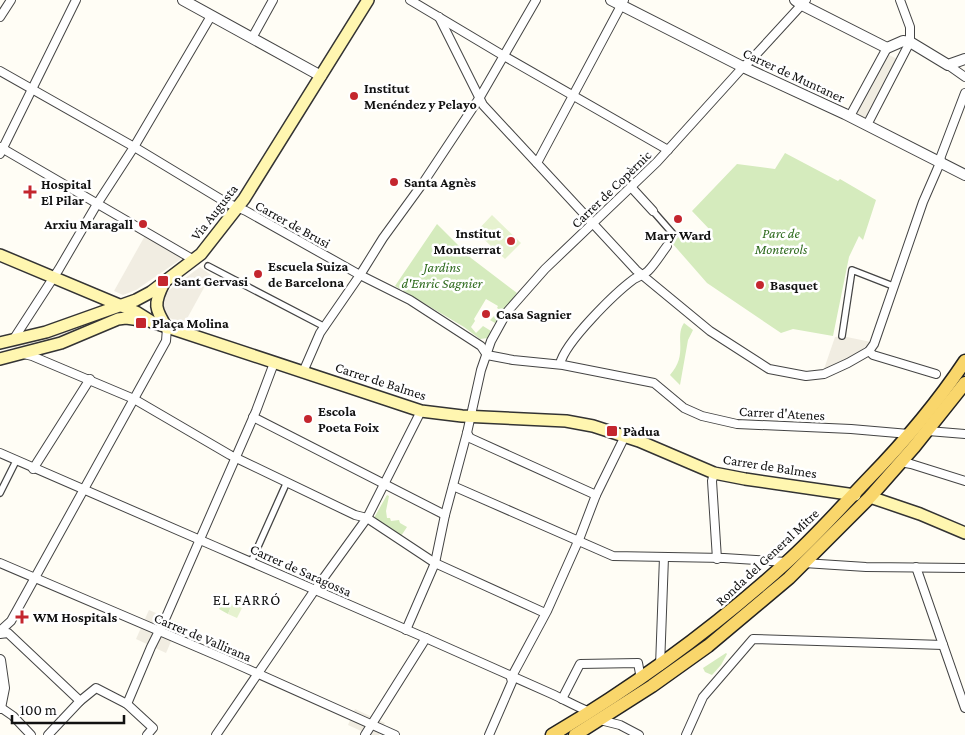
<svg xmlns="http://www.w3.org/2000/svg" width="965" height="735" font-family="'Crimson Pro',serif">
	<style>
		.green { fill: #d5ebbd }
		.pitch { fill: #e6f2cf }
		.plaza { fill: #f1ede2 }
		.lines { fill: none; stroke-linecap: round; stroke-linejoin: round }
		.pedestrian-casing { stroke: #444; stroke-width: 8 }
		.minor-casing { stroke: #444; stroke-width: 10 }
		.tertiary-casing { stroke: #444; stroke-width: 12 }
		.secondary-casing { stroke: #333; stroke-width: 14 }
		.primary-casing { stroke: #222; stroke-width: 15 }
		.pedestrian { stroke: #fff; stroke-width: 5.5 }
		.minor { stroke: #fff; stroke-width: 8 }
		.tertiary { stroke: #fff; stroke-width: 10 }
		.secondary { stroke: #fff6b0; stroke-width: 11 }
		.primary { stroke: #f9d66b; stroke-width: 12 }
		.poi-dot { fill: #c4262e; stroke: #fff; stroke-width: 2 }
		.labels { text-anchor: middle; stroke-width: 5; stroke-linejoin: round; paint-order: stroke }
		.street-label { font-size: 14px; fill: #111; stroke: #fff }
		.poi-label { font-size: 14px; font-weight: bold; fill: #111; stroke: #fff; text-anchor: start }
		.park-label { font-size: 14px; font-style: italic; fill: #2f6b1f; stroke: #fff }
		.neighbourhood-label { font-size: 15px; letter-spacing: 1px; fill: #111; stroke: #fff }
	</style>
	<rect width="100%" height="100%" fill="#fffdf5"/>
	<g class="green">
		<path d="M785,153L838,181L840,179L876,200L863,240L859,236L849,257L833,336L793,329L781,333L707,283L672,243C684,230 695,233 712,232L692,211L737,164L775,169Z"/>
		<path d="M437,224L471,258L517,293L495,323L490,320L500,310L497,308L498,306L486,299L474,319L475,321L471,327L476,333L483,326L491,331L488,338L480,339L464,327L395,286Z"/>
		<path d="M684,323L693,330L688,340L680,385L670,375C689,354 674,337 684,323Z"/>
		<path d="M387,495L389,496L386,511L387,518H390L391,521L399,520L400,523L407,527L401,536L374,518Z"/>
		<path d="M223,600L232,604L228,614L219,609Z"/>
		<path d="M726,653L727,654L721,665L712,675L705,672L703,668Z"/>
	</g>
	<g class="pitch">
		<path d="M492,215L521,243L505,259L476,232Z"/>
		<path d="M232,604L242,608L237,618L228,614Z"/>
	</g>
	<g class="plaza">
		<path d="M885,53L897,59L865,121L855,116Z"/>
		<path d="M146,234L184,257L136,290L123,295L114,291Z"/>
		<path d="M200,267L211,275L184,324L165,316L160,300L164,294Z"/>
		<path d="M112,314L117,316L94,327L16,352L13,347L14,344Z"/>
		<path d="M842,336L871,342L854,356L824,369L835,337Z"/>
		<path d="M149,610L179,623L166,653L136,639Z"/>
		<path d="M355,709L385,723L379,735H370L348,725Z"/>
	</g>
	<g class="lines">
		<g class="pedestrian-casing">
			<g id="pedestrian">
				<path d="M653,211L674,235"/>
				<path d="M208,266L325,327"/>
				<path d="M842,336L852,270L893,286"/>
				<path d="M0,493L15,463"/>
				<path d="M252,560L286,484"/>
			</g>
		</g>
		<g class="minor-casing">
			<g id="minor">
				<path d="M410,0L504,56L668,150"/>
				<path d="M0,17L11,0"/>
				<path d="M439,17L483,105L636,270L710,331L769,369L806,376L824,374L848,363L869,351L874,344L923,202L940,163L941,156L965,93"/>
				<path d="M252,38L273,0"/>
				<path d="M948,65L965,77"/>
				<path d="M0,71L136,148L227,203L246,211L360,275L410,300L481,346L487,355L513,360L563,365L649,382L654,383L684,408L702,416L737,424L851,429L909,434"/>
				<path d="M850,116L887,48"/>
				<path d="M867,125L910,42V27L900,0"/>
				<path d="M0,147L194,260"/>
				<path d="M0,154L76,0"/>
				<path d="M537,163L624,0"/>
				<path d="M631,187L653,211"/>
				<path d="M13,340L59,269L97,204L134,147L211,16"/>
				<path d="M869,351L873,355L936,374"/>
				<path d="M24,354L32,356L134,399L230,455L355,515L367,518L435,563L545,613"/>
				<path d="M560,364C565,342 615,293 634,279C639,276 644,275 648,271C655,264 661,254 667,246"/>
				<path d="M303,372L320,333L360,275L383,238L423,183L480,97L536,0"/>
				<path d="M253,417L445,515"/>
				<path d="M928,431L965,434"/>
				<path d="M467,433L470,438L596,495"/>
				<path d="M0,453C142,516 286,576 428,639C469,657 511,676 552,694C565,700 577,707 590,712"/>
				<path d="M900,462L911,464L965,481"/>
				<path d="M33,469L90,379"/>
				<path d="M714,473L712,481L717,559"/>
				<path d="M453,486L613,556L724,558L787,562"/>
				<path d="M0,563L225,659L395,735"/>
				<path d="M804,563L866,567L964,568"/>
				<path d="M916,567L965,708"/>
				<path d="M406,630L435,563L445,515L467,433L481,370L491,341L507,312L545,269L657,162L743,67L751,60L806,0"/>
				<path d="M0,631L11,621L166,341L167,328"/>
				<path d="M0,634L8,633L80,701"/>
				<path d="M660,666L664,557"/>
				<path d="M562,699L580,664L638,663L641,679"/>
				<path d="M127,704L151,647L166,617L256,411L274,363"/>
				<path d="M0,707L13,716L31,735"/>
				<path d="M600,720L620,725L639,735"/>
				<path d="M48,735L80,701L96,688L127,704L153,728L147,735"/>
				<path d="M216,735L312,594L367,518L421,411"/>
				<path d="M365,735L426,638"/>
				<path d="M489,735L512,682L511,678L547,611L580,537L596,495L625,436"/>
				<path d="M686,735L703,697L753,639L943,645"/>
			</g>
		</g>
		<g class="tertiary-casing">
			<g id="tertiary">
				<path d="M183,0L321,76"/>
				<path d="M611,0L743,67L845,114L965,175"/>
				<path d="M795,0L802,5L887,48L903,41L910,42L948,65L965,59"/>
				<path d="M0,660L4,688L0,708"/>
			</g>
		</g>
		<g class="secondary-casing">
			<g id="secondary">
				<path d="M0,255L136,312L152,322L421,411L462,416L566,421L593,426L639,441L714,473L745,479L855,495"/>
				<path d="M164,283C153,304 155,309 167,328"/>
				<path d="M0,343L46,332L136,300L151,292L201,254L244,199L368,0"/>
				<path d="M0,359L61,343L118,319L126,318L148,321"/>
				<path d="M870,497L920,514L965,533"/>
			</g>
		</g>
		<g class="primary-casing">
			<g id="primary">
				<path d="M552,735C636,685 714,628 787,562C816,536 842,506 869,478C904,442 937,403 965,361"/>
				<path d="M575,735L652,686L708,646L789,578L870,497L914,447L965,383"/>
			</g>
		</g>
		<use href="#pedestrian" class="pedestrian"/>
		<use href="#minor" class="minor"/>
		<use href="#tertiary" class="tertiary"/>
		<use href="#secondary" class="secondary"/>
		<use href="#primary" class="primary"/>
	</g>
	<g class="poi-dot">
		<circle cx="354" cy="96" r="5"/>
		<circle cx="394" cy="182" r="5"/>
		<path d="M27.5 184.5h5v5h5v5h-5v5h-5v-5h-5v-5h5z"/>
		<circle cx="678" cy="219" r="5"/>
		<circle cx="143" cy="224" r="5"/>
		<circle cx="511" cy="241" r="5"/>
		<circle cx="258" cy="274" r="5"/>
		<rect x="157" y="275" width="12" height="12" rx="2.5"/>
		<circle cx="760" cy="285" r="5"/>
		<circle cx="486" cy="314" r="5"/>
		<rect x="135" y="317" width="12" height="12" rx="2.5"/>
		<circle cx="308" cy="419" r="5"/>
		<rect x="606" y="425" width="12" height="12" rx="2.5"/>
		<path d="M19.5 609.5h5v5h5v5h-5v5h-5v-5h-5v-5h5z"/>
	</g>
	<g class="labels">
		<g class="street-label">
			<text transform="translate(794 75) rotate(25)" y="5">Carrer de Muntaner</text>
			<text transform="translate(611 189) rotate(-44)" y="5">Carrer de Copèrnic</text>
			<text transform="translate(214 212) rotate(-52)" y="5">Via Augusta</text>
			<text transform="translate(293 224) rotate(29)" y="5">Carrer de Brusi</text>
			<text transform="translate(381 381) rotate(18)" y="5">Carrer de Balmes</text>
			<text transform="translate(782 413) rotate(3)" y="5">Carrer d'Atenes</text>
			<text transform="translate(770 466) rotate(9)" y="5">Carrer de Balmes</text>
			<text transform="translate(767 557) rotate(-43)" y="5">Ronda del General Mitre</text>
			<text transform="translate(301 570) rotate(24)" y="5">Carrer de Saragossa</text>
			<text transform="translate(203 637) rotate(23)" y="5">Carrer de Vallirana</text>
		</g>
		<g class="poi-label">
			<text x="364" y="93">Institut<tspan x="364" dy="16">Menéndez y Pelayo</tspan></text>
			<text x="404" y="187">Santa Agnès</text>
			<text x="41" y="189">Hospital<tspan x="41" dy="16">El Pilar</tspan></text>
			<text x="133" y="229" text-anchor="end">Arxiu Maragall</text>
			<text x="501" y="238" text-anchor="end">Institut<tspan x="501" dy="16">Montserrat</tspan></text>
			<text x="678" y="240" text-anchor="middle">Mary Ward</text>
			<text x="268" y="271">Escuela Suiza<tspan x="268" dy="16">de Barcelona</tspan></text>
			<text x="174" y="286">Sant Gervasi</text>
			<text x="770" y="290">Basquet</text>
			<text x="496" y="319">Casa Sagnier</text>
			<text x="152" y="328">Plaça Molina</text>
			<text x="318" y="416">Escola<tspan x="318" dy="16">Poeta Foix</tspan></text>
			<text x="623" y="436">Pàdua</text>
			<text x="33" y="622">WM Hospitals</text>
		</g>
		<g class="park-label">
			<text x="781" y="238">Parc de<tspan x="781" dy="16">Monterols</tspan></text>
			<text x="442" y="272">Jardins<tspan x="442" dy="16">d'Enric Sagnier</tspan></text>
		</g>
		<g class="neighbourhood-label">
			<text x="247" y="605">EL FARRÓ</text>
		</g>
	</g>
	<path d="M12 715v8h112v-8" fill="none" stroke="#111111" stroke-width="2.5"/>
	<text x="20" y="715" font-size="15" fill="#111111" stroke="#ffffff" stroke-width="4" paint-order="stroke">100 m</text>
</svg>
